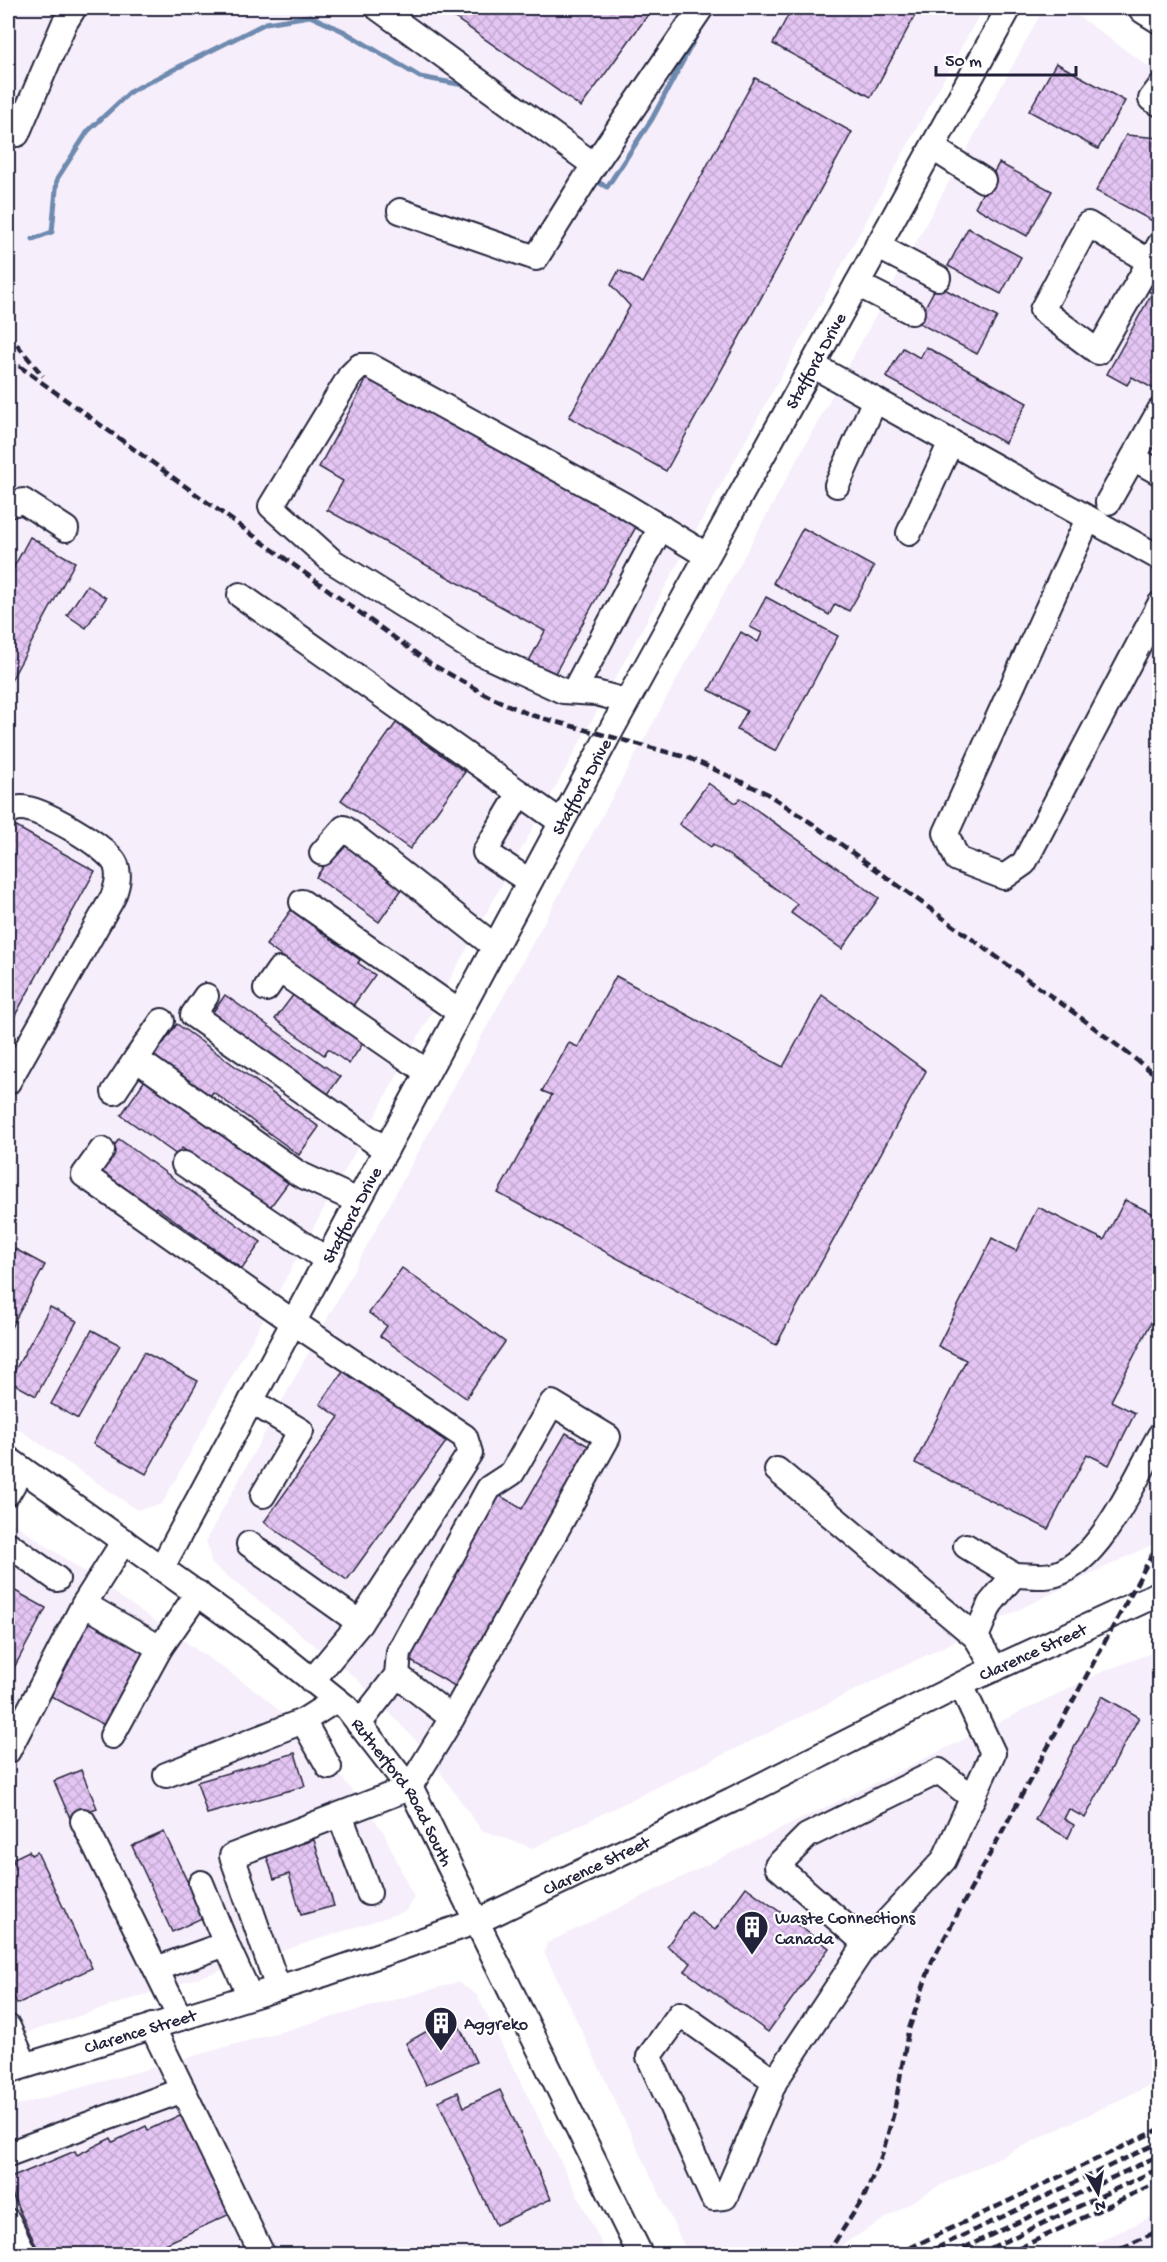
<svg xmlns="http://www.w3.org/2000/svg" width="1167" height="2262" font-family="'Gochi Hand',sans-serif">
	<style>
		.built { fill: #f7eefb }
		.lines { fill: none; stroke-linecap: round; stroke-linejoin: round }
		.stream { stroke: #6e8aaf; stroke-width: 5 }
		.building { fill: url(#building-cross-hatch); stroke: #22223b; stroke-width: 1.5 }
		.minor-casing { stroke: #22223b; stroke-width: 28 }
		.major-casing { stroke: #22223b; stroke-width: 34 }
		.minor { stroke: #fff; stroke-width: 24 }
		.major { stroke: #fff; stroke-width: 30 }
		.rail { stroke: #22223b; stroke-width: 4.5; stroke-dasharray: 9 4.5; stroke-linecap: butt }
		.labels { text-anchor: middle; stroke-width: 4.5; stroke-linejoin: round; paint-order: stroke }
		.street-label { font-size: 18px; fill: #22223b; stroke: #fff }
		.poi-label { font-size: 18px; fill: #22223b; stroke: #fff; text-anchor: start }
	</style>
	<defs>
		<pattern id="building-cross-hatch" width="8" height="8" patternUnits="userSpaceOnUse" patternTransform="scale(1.5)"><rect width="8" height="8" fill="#e4c5f3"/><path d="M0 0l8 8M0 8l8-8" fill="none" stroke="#c3a9d1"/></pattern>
	</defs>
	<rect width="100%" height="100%" fill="#fff"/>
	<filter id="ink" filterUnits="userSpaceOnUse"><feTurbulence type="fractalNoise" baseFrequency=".0167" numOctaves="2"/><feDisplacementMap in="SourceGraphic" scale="12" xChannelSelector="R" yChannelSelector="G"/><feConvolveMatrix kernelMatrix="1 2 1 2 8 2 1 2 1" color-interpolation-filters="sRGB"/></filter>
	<g filter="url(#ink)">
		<g class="built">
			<path d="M8,8H983L162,1504L137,1510L8,1422Z"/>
			<path d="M1044,8H1067L1159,74V1541L533,1848L481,1830L424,1749L357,1679L212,1564L206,1540Z"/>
			<path d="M8,1519L262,1695L316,1744L383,1831L414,1898L406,1911L8,2039Z"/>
			<path d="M1159,1650V2081L935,2188L827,2254H688L544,1952L547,1943L1102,1672Z"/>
			<path d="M458,1982L477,1995L607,2254H8V2108Z"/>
			<path d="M1159,2213V2254H1073Z"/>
		</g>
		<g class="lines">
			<g class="stream">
				<path d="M596,181L607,187L652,119L701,27"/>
				<path d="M33,239L52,232L57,179L88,131L131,91L266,23L310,16L343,31L420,77L469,86"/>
			</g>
		</g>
		<g class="building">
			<path d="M441,8H653L581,107Z"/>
			<path d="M792,8H919L871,97L773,44Z"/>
			<path d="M1056,63L1125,101L1098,149L1029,111Z"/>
			<path d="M755,78L852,132L666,471L569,417L630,306L611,285L619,270L643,283Z"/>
			<path d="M1126,135L1160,138V225L1096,191Z"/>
			<path d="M999,163L1052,191L1027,236L975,207Z"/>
			<path d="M968,228L1021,257L1001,294L948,266Z"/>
			<path d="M1160,271V378L1154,389L1132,377L1127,385L1107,374L1152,293L1148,291Z"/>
			<path d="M937,285L997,317L977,354L917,322Z"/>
			<path d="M926,347L1027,403L1005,443L886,377L903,348L920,358Z"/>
			<path d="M368,377L637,525L554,675L529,661L545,631L327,510L343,481L319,467Z"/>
			<path d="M803,528L874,567L849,611L835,604L829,615L773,583Z"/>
			<path d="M30,537L75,562L8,686V578Z"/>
			<path d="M87,585L106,598L86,628L67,615Z"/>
			<path d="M766,597L838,636L776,751L737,730L747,711L709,690L741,632L758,642L762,633L750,627Z"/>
			<path d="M396,723L465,772L410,849L341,800Z"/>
			<path d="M708,783L736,803L740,798L879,898L842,949L791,913L797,904L713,844L711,847L679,824Z"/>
			<path d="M13,825L95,871L8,1028V834Z"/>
			<path d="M345,837L407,882L379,922L316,877Z"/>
			<path d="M291,910L360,960L358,963L375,975L352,1007L266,945Z"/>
			<path d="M616,976L783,1067L822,995L926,1071L776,1345L498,1193L552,1095L542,1091L569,1043L578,1047Z"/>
			<path d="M297,990L366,1039L349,1064L328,1049L324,1055L275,1019Z"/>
			<path d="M225,995L340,1077L323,1101L208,1019Z"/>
			<path d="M177,1024L319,1127L299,1155L213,1092L208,1099L152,1059Z"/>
			<path d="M145,1080L288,1183L268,1210L182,1148L177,1155L121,1115Z"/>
			<path d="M119,1139L261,1242L242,1269L156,1207L150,1214L94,1174Z"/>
			<path d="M1125,1200L1160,1217V1305L1111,1401L1135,1413L1109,1465L1087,1454L1048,1529L915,1463L966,1360L938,1346L992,1238L1016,1251L1038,1207L1104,1240Z"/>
			<path d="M15,1249L45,1265L8,1333V1263Z"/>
			<path d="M402,1268L505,1342L466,1398L380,1336L387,1326L369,1313Z"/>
			<path d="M50,1307L77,1321L36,1396L9,1381Z"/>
			<path d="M92,1330L120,1345L78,1419L51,1404Z"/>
			<path d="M144,1352L198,1381L146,1474L93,1444Z"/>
			<path d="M345,1369L446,1442L347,1580L264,1522L339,1417L320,1404Z"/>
			<path d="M566,1433L597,1451L460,1689L400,1655L494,1492L522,1509Z"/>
			<path d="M8,1587L46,1608L8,1679Z"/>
			<path d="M87,1619L147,1651L106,1726L47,1694Z"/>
			<path d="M1102,1696L1139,1717L1085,1818L1069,1809L1064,1819L1074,1825L1068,1838L1035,1820Z"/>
			<path d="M295,1753L305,1786L207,1814L197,1782Z"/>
			<path d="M81,1770L97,1808L70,1818L54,1781Z"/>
			<path d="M164,1832L204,1917L172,1932L132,1846Z"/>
			<path d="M314,1840L334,1906L301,1915L289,1874L274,1879L266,1854Z"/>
			<path d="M29,1851L31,1855L37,1852L92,1968L17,2004L8,1983V1866L14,1862L12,1859Z"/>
			<rect x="1151" y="1866" width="9" height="53"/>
			<path d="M746,1887L829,1948L768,2032L685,1971L691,1963L667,1946L691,1912L715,1930Z"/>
			<path d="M456,2019L476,2062L426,2085L406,2043L436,2026Z"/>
			<path d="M500,2090L551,2199L496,2225L438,2101L458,2092L464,2107Z"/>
			<path d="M182,2114L230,2214L144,2254H40L8,2186V2179L75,2151L77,2155L111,2138L113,2142L146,2126L148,2130Z"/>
		</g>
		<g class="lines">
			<g class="minor-casing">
				<g id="minor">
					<path d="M378,8L594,165L701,8"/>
					<path d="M1160,87L1151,99L1160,104"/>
					<path d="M17,134L64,24L74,8"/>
					<path d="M933,148L983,180"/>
					<path d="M400,211L536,258L594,165"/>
					<path d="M877,246L938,278"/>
					<path d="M1150,262L1088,224L1042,310L1098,352L1160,244"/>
					<path d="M857,284L912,312"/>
					<path d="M812,365L1160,558"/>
					<path d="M1133,458L1160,473"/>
					<path d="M837,485L875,400"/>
					<path d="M1108,502L1160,410"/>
					<path d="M8,505L23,501L66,529"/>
					<path d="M1088,519L946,833L957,859L1004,877L1024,863L1160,604"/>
					<path d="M909,533L951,442"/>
					<path d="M240,595L561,822"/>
					<path d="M574,691L661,527"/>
					<path d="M626,701L596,693L563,691L474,650L332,561L271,506L350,376L360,366H370L622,504L706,555"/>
					<path d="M520,793L485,852L529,881"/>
					<path d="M8,811C12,810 17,808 21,808C41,808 109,847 116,865C120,876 117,886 113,897L8,1082"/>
					<path d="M322,853L344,828L494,946"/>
					<path d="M302,902L459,1012"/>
					<path d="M266,989L279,970L427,1072"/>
					<path d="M206,996L193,1015L386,1150"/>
					<path d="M162,1021L136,1059L299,1174L358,1201"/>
					<path d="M114,1092L136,1059"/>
					<path d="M102,1150L84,1175L293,1322L465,1437L470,1453L360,1623L312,1681"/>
					<path d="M184,1164L327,1260"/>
					<path d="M251,1401L301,1431L263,1495"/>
					<path id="s1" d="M8,1459L261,1639L347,1708L414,1794L640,2254"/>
					<path d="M777,1470L976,1637"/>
					<path d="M8,1493L22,1469"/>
					<path d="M124,1541L84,1604L160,1648L198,1593"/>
					<path d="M8,1544L57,1579"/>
					<path d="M249,1544L360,1623"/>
					<path d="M966,1546L1014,1575"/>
					<path id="s2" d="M162,1567L608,736L1009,8"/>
					<path d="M995,1669L976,1637L990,1604L1014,1575C1027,1575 1044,1578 1056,1574C1102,1560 1136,1476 1160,1435"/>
					<path d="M397,1675L452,1718"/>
					<path d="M303,1721L329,1767"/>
					<path d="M112,1736L160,1648"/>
					<path d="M8,1751L84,1604"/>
					<path d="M166,1775L303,1721L336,1700"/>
					<path d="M340,1815L369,1893"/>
					<path d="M83,1821L180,2018"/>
					<path d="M201,1883L226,1944"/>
					<path d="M866,1944L777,1866L807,1836L939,1771L973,1798"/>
					<path d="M156,1969L226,1944L250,1996"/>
					<path d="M278,1988L232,1856L409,1788L452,1718L608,1437L552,1403L512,1473L489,1488L399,1652L397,1675L359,1724"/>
					<path d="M152,2026L262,2254"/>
					<path d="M8,2027L25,2065"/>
					<path id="s3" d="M8,2071L327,1973L478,1921L732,1800L972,1679L1160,1593"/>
					<path d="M775,2081L680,2014L649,2057L713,2198L725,2197L775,2081L866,1944L944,1860L993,1753L961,1685"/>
					<path d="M8,2154L183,2090"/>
					<path d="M8,2221L24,2254"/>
				</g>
			</g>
			<g class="major-casing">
				<path id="major" d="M1144,8L1160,18"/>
			</g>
			<use href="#minor" class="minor"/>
			<use href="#major" class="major"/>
			<g class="rail">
				<path d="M8,334L43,376"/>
				<path d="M8,358L428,662L492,698L531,715L689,758L766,793L813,824L1084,1020L1160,1078"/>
				<path d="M827,2254L864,2197L882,2155L894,2112L908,2032L932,1961L1160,1540"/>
				<path d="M897,2254L1160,2129"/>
				<path d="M924,2254L1160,2142"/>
				<path d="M951,2254L1160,2155"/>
				<path d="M978,2254L1160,2168"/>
				<path d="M1007,2254L1160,2181"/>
				<path d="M1109,2254L1160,2230"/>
				<path d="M1151,2254L1160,2250"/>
			</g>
		</g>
	</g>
	<defs>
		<g id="building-pin" transform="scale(1.725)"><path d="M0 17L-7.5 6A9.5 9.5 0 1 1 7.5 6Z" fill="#22223b" stroke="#fff"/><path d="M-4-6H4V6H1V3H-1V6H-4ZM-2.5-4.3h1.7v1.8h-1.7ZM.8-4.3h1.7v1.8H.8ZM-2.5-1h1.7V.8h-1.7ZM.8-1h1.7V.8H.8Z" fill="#fff"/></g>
	</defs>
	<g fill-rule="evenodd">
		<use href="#building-pin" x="752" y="1927"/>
		<use href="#building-pin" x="441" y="2023"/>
	</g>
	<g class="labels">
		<g class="street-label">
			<text dy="6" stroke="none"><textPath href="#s2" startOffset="1372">Stafford Drive</textPath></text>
			<text dy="6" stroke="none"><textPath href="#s2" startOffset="886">Stafford Drive</textPath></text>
			<text dy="6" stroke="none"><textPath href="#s2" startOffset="400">Stafford Drive</textPath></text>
			<text dy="6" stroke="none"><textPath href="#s3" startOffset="1110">Clarence Street</textPath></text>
			<text dy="6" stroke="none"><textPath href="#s1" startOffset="522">Rutherford Road South</textPath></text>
			<text dy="6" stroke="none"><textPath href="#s3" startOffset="624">Clarence Street</textPath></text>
			<text dy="6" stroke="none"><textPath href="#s3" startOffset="138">Clarence Street</textPath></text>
		</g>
		<g class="poi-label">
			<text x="775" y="1923">Waste Connections<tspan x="775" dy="21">Canada</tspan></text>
			<text x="464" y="2029">Aggreko</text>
		</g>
	</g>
	<rect width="1167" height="2262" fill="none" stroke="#fff" stroke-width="30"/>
	<rect x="15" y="15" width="1137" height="2232" fill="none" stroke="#22223b" stroke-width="2" filter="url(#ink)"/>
	<g transform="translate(1098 2193) rotate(170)" stroke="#ffffff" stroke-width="4.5" paint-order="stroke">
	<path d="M0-4.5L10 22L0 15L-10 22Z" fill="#22223b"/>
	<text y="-9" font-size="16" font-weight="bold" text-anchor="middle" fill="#22223b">N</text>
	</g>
	<path d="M936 66v9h140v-9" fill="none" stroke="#22223b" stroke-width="3"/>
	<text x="945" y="66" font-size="18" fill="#22223b" stroke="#ffffff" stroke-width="4.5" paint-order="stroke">50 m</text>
</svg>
